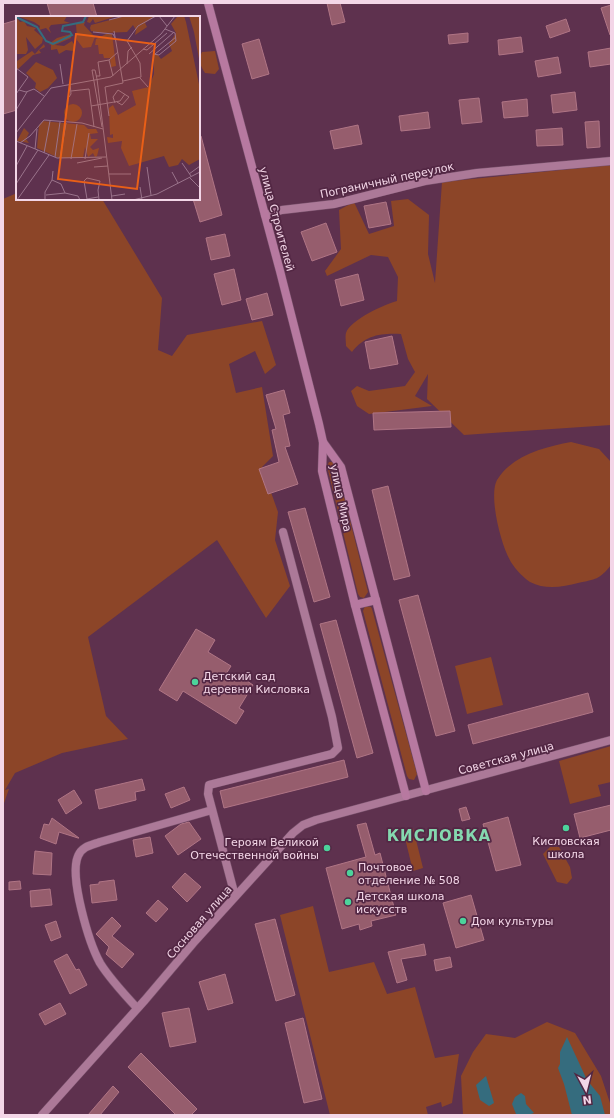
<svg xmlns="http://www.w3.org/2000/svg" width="614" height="1118" font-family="'DejaVu Sans',sans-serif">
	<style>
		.green { fill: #8c4528 }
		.water { fill: #356c7e }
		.building { fill: #965d6d; stroke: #b07585 }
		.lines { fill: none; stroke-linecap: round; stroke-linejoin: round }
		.street-casing { stroke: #77506a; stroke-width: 9 }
		.secondary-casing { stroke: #77506a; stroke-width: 9 }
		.street { stroke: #ac7998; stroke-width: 8 }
		.secondary { stroke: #b779a0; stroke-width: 8 }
		.poi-dot { fill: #4cd39b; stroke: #532744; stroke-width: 1.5 }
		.labels { text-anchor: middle; stroke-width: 3.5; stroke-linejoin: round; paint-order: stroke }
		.street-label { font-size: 11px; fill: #f3d6e7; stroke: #532744 }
		.poi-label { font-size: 11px; fill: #f3d6e7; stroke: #532744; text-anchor: start }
		.district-label { font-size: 15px; font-weight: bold; letter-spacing: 1px; fill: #85d8af; stroke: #532744 }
		.inset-river { fill: none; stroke: #356c7e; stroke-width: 2 }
		.inset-road { fill: none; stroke: #9a738b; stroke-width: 1 }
		.view { fill: #e95f17; fill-opacity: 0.15; stroke: #e95f17; stroke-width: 2 }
		.inset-edge { fill: none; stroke: #f3d6e7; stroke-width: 2 }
	</style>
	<rect width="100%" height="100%" fill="#5e314e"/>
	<g class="green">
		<path d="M215,51L219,69L215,74L205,73C200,65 198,60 202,52Z"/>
		<path d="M611,165V425L464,435L427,399L428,374L415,396L432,406L369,414L357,406L351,391L357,386L369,391L405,386L415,372L408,359L401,334C381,333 365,335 352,352L346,346C346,342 345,336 346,333C350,320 385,304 397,301L398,277L388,257L371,255L327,276L325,271L341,249L339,210L354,202L369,234L394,226L391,201L408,199L429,215L428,254L435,283L442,182Z"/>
		<path d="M17,193V199H102L162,298L158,350L172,356L187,335L262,321L276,365L265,374L255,351L229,364L236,393L262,387L273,456L262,467L278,512L275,540L290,586L266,618L217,540L88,637L106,716L128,739L62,753L15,773L5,790L9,789L3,806V199Z"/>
		<path d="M571,442L599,449L611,462V565C599,580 596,579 578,583C563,587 545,590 530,582C525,579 516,570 513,565C502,551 488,496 497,480C512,455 545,447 571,442Z"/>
		<path d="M329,462H333L336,465L368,592L364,598L360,597L358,594L327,466Z"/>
		<path d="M365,606L371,607L372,609L417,774L414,780L409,779L407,776L363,611Z"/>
		<path d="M491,657L503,705L467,714L455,666Z"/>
		<path d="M611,746V782L598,785L601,796L570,804L559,761Z"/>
		<path d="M413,828L423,868L413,871L403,830Z"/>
		<path d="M550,847H559L570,867L572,878L567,884L557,882L543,854Z"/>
		<path d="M313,906L329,972L374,962L387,994L415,987L435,1058L459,1054L452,1103L442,1107L441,1102L426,1107L428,1115H330L280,915Z"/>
		<path d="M547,1022L575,1033L601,1076L611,1106V1115H463L461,1076L473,1052L486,1034L515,1038Z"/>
	</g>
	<g class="water">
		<path d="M567,1037L587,1080L600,1096L605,1115H572L564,1084L558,1068L560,1064V1052Z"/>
		<path d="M486,1076L494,1103L489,1106L480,1100L476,1085Z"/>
		<path d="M521,1093L525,1096L526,1104L534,1113L528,1115L516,1114L512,1104L515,1097Z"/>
	</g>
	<g class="building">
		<path d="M47,3H93L97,17H51Z"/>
		<path d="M327,3H340L345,22L332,25Z"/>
		<path d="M611,5V35H610L601,8Z"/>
		<path d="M566,19L570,31L550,38L546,26Z"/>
		<path d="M17,20V110L3,114V24Z"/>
		<path d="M468,33V42L449,44L448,35Z"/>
		<path d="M521,37L523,52L499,55L498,40Z"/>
		<path d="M259,39L269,74L252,79L242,44Z"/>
		<path d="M611,48V64L590,67L588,52Z"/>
		<path d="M558,57L561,73L538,77L535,61Z"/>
		<path d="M575,92L577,110L553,113L551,95Z"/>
		<path d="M479,98L482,122L462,124L459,100Z"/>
		<path d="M527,99L528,116L504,118L502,102Z"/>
		<path d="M428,112L430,128L401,131L399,116Z"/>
		<path d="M599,121L600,147L587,148L585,122Z"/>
		<path d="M358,125L362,144L334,149L330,131Z"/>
		<path d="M562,128L563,145L537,146L536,130Z"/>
		<path d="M201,136L222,215L200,222L193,199H199V137Z"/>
		<path d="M386,202L391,224L369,228L364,206Z"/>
		<path d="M326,223L337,252L312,261L301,232Z"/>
		<path d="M225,234L230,256L211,260L206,238Z"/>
		<path d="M234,269L241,300L222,305L214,274Z"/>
		<path d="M358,274L364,300L341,306L335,280Z"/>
		<path d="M267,293L273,315L252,320L246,299Z"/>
		<path d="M392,336L398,364L370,369L365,342Z"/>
		<path d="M284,390L290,413L283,415L290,446L285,447L298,484L268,494L259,469L279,462L272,430L276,429L266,395Z"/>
		<path d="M450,411L451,427L374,430L373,413Z"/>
		<path d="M388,486L410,576L394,580L372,490Z"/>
		<path d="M305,508L330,597L314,602L288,512Z"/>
		<path d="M418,595L455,731L436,736L399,600Z"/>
		<path d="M336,620L373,753L357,758L320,624Z"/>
		<path d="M196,629L215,640L208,652L231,666L226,674L238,681L241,677L253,685L239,708L244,711L236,724L183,691L177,701L159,690Z"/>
		<path d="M588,693L593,712L473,744L468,725Z"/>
		<path d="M344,760L348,777L224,808L220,791Z"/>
		<path d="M142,779L145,790L135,792L136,800L99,809L95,790Z"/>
		<path d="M184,787L190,800L171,808L165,794Z"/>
		<path d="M74,790L82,803L66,814L58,800Z"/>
		<path d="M611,805V830L580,838L574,814Z"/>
		<path d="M466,807L470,819L462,821L459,809Z"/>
		<path d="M508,817L521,865L496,871L483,824Z"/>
		<path d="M52,818L79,838H78L59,832L56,844L40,838L44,824L49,825Z"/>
		<path d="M189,822L201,839L178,855L165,836L181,824Z"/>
		<path d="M366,823L375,855L380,853L396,915L371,921L372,926L360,930L359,924L342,929L326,868L366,857L357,825Z"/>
		<path d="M150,837L153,853L136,857L133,840Z"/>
		<path d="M35,851L52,853L51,875L33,874Z"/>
		<path d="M185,873L201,887L187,902L172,887Z"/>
		<path d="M114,880L117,900L92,903L90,885L99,884V882Z"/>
		<path d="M20,881L21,889L9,890V882Z"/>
		<path d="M50,889L52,905L31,907L30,891Z"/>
		<path d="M471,895L484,940L456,948L443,903Z"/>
		<path d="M158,900L168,909L156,922L146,913Z"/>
		<path d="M112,917L121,926L112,936L134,954L122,968L106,954L109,947L96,934Z"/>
		<path d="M275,919L295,995L276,1001L255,924Z"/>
		<path d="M56,921L61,937L51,941L45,925Z"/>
		<path d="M424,944L426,955L401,959L407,980L397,983L388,952Z"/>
		<path d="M67,954L76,970L79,969L87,985L70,994L54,961Z"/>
		<path d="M450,957L452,967L436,971L434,960Z"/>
		<path d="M225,974L233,1003L208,1010L199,982Z"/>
		<path d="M60,1003L66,1014L45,1025L39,1014Z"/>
		<path d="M189,1008L196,1042L170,1047L162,1013Z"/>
		<path d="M303,1018L322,1099L304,1103L285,1023Z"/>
		<path d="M141,1053L197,1109L191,1115H176L128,1067Z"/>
		<path d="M113,1086L119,1092L100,1115H88Z"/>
	</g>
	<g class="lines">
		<g class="street-casing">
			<g id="street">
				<path d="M265,215L282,210L334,204L425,181L477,173L611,161"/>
				<path d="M235,896L208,794L209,785L332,754L338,748L332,717L283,532"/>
				<path d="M137,1008C124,994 110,979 100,963C89,943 69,877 78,856C82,846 92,845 100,842L212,810"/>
				<path d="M42,1115L145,1000L195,941L293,833L303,825L316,820L611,740"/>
			</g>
		</g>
		<g class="secondary-casing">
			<g id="secondary">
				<path d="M208,3L280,271L319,424L323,442L322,471L355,605L406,796"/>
				<path d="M323,442L341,467L426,791"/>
				<path d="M355,605L376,600"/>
			</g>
		</g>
		<use href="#street" class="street"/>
		<use href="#secondary" class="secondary"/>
	</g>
	<g class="poi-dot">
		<circle cx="195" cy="682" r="4"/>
		<circle cx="566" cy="828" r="4"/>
		<circle cx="327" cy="848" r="4"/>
		<circle cx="350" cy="873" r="4"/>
		<circle cx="348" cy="902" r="4"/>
		<circle cx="463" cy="921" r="4"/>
	</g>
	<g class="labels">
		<g class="street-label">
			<text transform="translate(387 180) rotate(-12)" y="4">Пограничный переулок</text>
			<text transform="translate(277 219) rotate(75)" y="4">улица Строителей</text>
			<text transform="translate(341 498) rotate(78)" y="4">улица Мира</text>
			<text transform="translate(506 758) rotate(-15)" y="4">Советская улица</text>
			<text transform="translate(199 922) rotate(-49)" y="4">Сосновая улица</text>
		</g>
		<g class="poi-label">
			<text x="203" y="680">Детский сад<tspan x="203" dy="13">деревни Кисловка</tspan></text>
			<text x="566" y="845" text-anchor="middle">Кисловская<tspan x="566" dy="13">школа</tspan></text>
			<text x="319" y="846" text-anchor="end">Героям Великой<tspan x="319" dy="13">Отечественной войны</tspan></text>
			<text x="358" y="871">Почтовое<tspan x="358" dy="13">отделение № 508</tspan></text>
			<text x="356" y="900">Детская школа<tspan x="356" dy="13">искусств</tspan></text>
			<text x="471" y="925">Дом культуры</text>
		</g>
		<g class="district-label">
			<text x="439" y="841">КИСЛОВКА</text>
		</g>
	</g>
	<g transform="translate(16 16)">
		<rect width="184" height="184" fill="#5e314e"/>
		<path d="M1,0H51L48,5L54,7L35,9L33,12L35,17L30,12L23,14L24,10L18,6ZM73,0H101L79,7L77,3L74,7L71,6ZM109,0H139L129,7L131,11L119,19L120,14L117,9L111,16L87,17L75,15L74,12L75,9ZM162,0H168L170,6L184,73V143L173,149L166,143L162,149L153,151L148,140L113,150L105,132L106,125L92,127L91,121L97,122V118L94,119L93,92L97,89L102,99L120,89L116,75L133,71L138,58V39L141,38L145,43L156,35L153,28L160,17L155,8ZM173,0H184V48L178,16ZM0,1L4,6L8,5L11,10L20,12L18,14L27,22L26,27L19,33L10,21L12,34L10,38H1L0,43ZM69,6L68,9L79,21L75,31L67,32L61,24L60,8ZM55,18V22L39,29L48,30L56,25L59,30L57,35L50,34L43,38L41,33L35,34V29L33,28L41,22ZM90,18H96L100,50L95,51L94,42H88L87,38H83L82,29H79L80,23ZM28,28L29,31L23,34L25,37L17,39L0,55L1,45L16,35L19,38ZM20,46L37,54L41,62L32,72L24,76L19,72L20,67L10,57ZM48 97a9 9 0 1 1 18 0a9 9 0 1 1-18 0ZM27,105L68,109L72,113H80L82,117L74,118L75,123H82L74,131L77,134L83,132L81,140L79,141L77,137L72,141L69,131L67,142H43L21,132L23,109ZM8,112L13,117L10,123L13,127L1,125Z" fill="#8c4528"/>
		<path class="inset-river" d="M0,1L21,11L30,25L37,28L56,19L54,16L46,15L47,10L67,6L70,0"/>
		<path class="inset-road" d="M143,0L151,10M93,4L108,0M77,16L97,18L99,22M127,33L131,34L151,17M133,38L158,16M137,38L143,39L160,25L159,17L149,13M139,38L160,21M93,44L102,36M44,48L47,68M111,48L112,35L116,31M0,52L12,61L0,78M80,60H84L82,46L93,44L97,60M124,62L132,71M107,65L125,61L124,47L111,25L122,10L140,0M3,74L10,76L18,73L28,80M55,75L73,73L78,111M53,81L55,78L54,67M99,87L97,81L102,74L113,81L106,89L101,86M75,90L104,85L109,78M0,94L11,76M93,100L89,71L107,67L98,15M86,111L76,54H79L81,63L96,184M0,117L35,72L95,61L145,18L159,0M0,125L41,142L90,141M4,127L14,120L28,104L66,107L87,113M19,133L21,113M28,137L34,105M39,141L44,106M44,142L50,107M55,143L61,108M69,143L73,117M61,147L86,142M166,147L175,160M0,150L11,130M78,151L92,150M131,151L135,179M156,156L162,167M93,158H115M173,158L184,150M173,161L184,172M36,164L45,168L49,177M0,168L22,134M124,171L126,184M30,179L49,177L62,180L64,184M96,180L109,178M82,181L71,183L68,165L71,162L84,165L82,174L83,184M1,184L33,139M29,184V176L36,164L37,155M117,184L141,178L184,156"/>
		<path class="view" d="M60,18L139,28L121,173L42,163Z"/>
		<rect width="184" height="184" class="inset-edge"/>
	</g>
	<rect width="614" height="1118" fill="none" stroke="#f3d6e7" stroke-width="8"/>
	<g transform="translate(586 1090) rotate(173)" stroke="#532744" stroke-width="3" paint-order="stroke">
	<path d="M0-3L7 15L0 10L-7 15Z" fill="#f3d6e7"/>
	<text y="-6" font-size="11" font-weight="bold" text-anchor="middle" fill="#f3d6e7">N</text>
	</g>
</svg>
